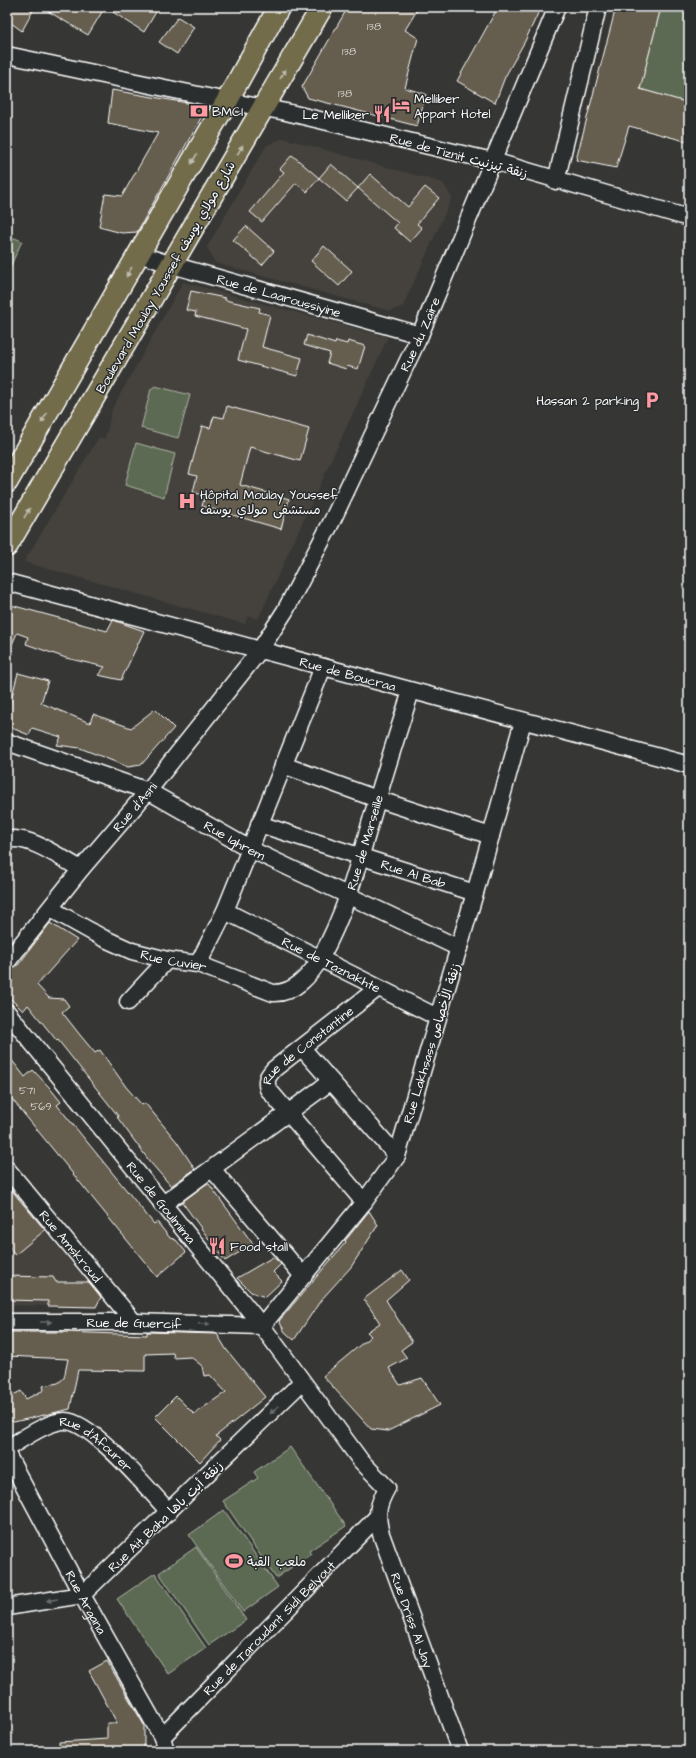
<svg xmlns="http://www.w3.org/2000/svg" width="696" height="1758" font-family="'Architects Daughter','Playpen Sans Arabic',sans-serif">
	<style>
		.built { fill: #44423c }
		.green { fill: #5d6b52; stroke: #aeb5a8 }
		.building { fill: #655d4e; stroke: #fff }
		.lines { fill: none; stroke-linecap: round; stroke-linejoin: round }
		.minor-casing { stroke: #fff; stroke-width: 19 }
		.major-casing { stroke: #fff; stroke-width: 24 }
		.minor { stroke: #2a2d2e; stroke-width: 16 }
		.major { stroke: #726c4b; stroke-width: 21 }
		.oneway { fill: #c0bdae }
		.oneway2 { fill: #6a6c6d }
		.labels { text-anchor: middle; stroke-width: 3; stroke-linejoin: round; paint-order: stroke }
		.number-label { font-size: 11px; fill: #d8d6d3 }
		.poi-label { font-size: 13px; fill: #fff; stroke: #2a2d2e; text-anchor: start }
		.street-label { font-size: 13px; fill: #fff; stroke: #2a2d2e }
	</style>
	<rect width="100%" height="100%" fill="#363734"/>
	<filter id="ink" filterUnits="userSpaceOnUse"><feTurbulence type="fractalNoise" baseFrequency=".025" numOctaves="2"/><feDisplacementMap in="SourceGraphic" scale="8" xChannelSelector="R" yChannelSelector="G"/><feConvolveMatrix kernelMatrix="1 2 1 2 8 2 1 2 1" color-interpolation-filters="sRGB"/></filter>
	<g filter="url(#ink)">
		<g class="built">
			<path d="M283,138L443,183L452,198L403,306L390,311L215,263L207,247L266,146Z"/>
			<path d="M183,282L388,337L258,619L248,616L245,624L24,562L99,437L105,439L112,409Z"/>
			<path d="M7,1185L101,1297L96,1307L7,1305Z"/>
		</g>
		<g class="green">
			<path d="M661,7H676L689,11V103L640,89Z"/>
			<path d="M7,235L22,241L7,274Z"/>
			<path d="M155,386L190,395L178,438L141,428L151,389Z"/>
			<path d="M136,443L175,454L164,497L125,485Z"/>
			<path d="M290,1447L346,1526L309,1551L311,1554L276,1578L223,1501L258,1478L254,1472Z"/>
			<path d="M224,1510L278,1587L243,1612L189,1535Z"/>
			<path d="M196,1547L246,1620L209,1645L159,1573Z"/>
			<path d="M155,1573L206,1648L168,1674L117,1599Z"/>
		</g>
		<g class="building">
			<path d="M7,7H35L22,31L7,20Z"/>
			<path d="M41,7H105L88,35Z"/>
			<path d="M105,7H159L144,32Z"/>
			<path d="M348,7H419L405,30L418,38L405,88L426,94L417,126L308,98L302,87Z"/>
			<path d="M498,7H541L525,41L505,77L495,103L457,81Z"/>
			<path d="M616,7H661L640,89L689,103V142L629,126L616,168L576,160Z"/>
			<path d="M178,17L194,27L177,54L159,42Z"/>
			<path d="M112,90L199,105L206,109L137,232L122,233L99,227L105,194L122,196L158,133L108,123Z"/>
			<path d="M292,155L319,178L307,192L296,183L262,222L250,212L284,172L280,169Z"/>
			<path d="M331,164L358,188L346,201L319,178Z"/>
			<path d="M370,174L408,207L425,187L439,198L417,224L422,228L410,242L394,228L398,223L358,188Z"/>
			<path d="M246,226L274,251L262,265L233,240Z"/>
			<path d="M324,246L352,271L339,286L311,261Z"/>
			<path d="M191,291L225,298V300L260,308L259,312L270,315L262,347L302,358L297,376L238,360L246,329L195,316L196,312L186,310Z"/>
			<path d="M307,335L335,344L336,341L347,344L348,341L365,346L358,369L347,366L346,369L327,363L330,353L304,345Z"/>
			<path d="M227,406L309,429L300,461L250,447L240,485L289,499L281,529L202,506L205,496L193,492L197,476L189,474L202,426L210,428L214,416L224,418Z"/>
			<path d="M7,604L107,631L113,620L144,631L121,680L98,675L105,667L66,658L26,644L28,637L17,633L7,656Z"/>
			<path d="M18,673L48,681L41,703L90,723L93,714L131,728L155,709L174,728L141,765L128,767L80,748L57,745L61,737L32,728L29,735L7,726V715Z"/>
			<path d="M50,923L77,940L37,985L49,998L64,999L69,1006L62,1012L80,1035L95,1053L100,1050L126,1087L142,1105L145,1103L177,1142L195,1169L171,1186L150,1162L117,1117H119L58,1040L57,1041L28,1005L23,1011L10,998L9,972L19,964Z"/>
			<path d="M7,1054L25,1077L33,1070L49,1087L61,1102L57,1105L154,1224L157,1222L170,1238L176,1240L186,1252L157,1277L7,1093Z"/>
			<path d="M206,1184H209L253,1244L225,1261L182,1202Z"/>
			<path d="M7,1185L45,1230L15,1255L7,1245Z"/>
			<path d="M369,1211L378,1225L351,1267L321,1300L294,1340L285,1332L279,1321L346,1242L345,1241Z"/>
			<path d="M273,1257L281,1264L273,1272L282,1281L265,1297L251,1292L237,1278Z"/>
			<path d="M402,1270L409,1280L386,1300L412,1342L401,1350L407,1358L389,1368L400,1385L422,1378L440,1405L388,1431L371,1429L323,1376L371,1336L367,1332L380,1323L364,1299Z"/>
			<path d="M7,1276L53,1277L56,1282H89L101,1297L96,1307L48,1306V1301L7,1300Z"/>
			<path d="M7,1332H62L147,1335V1332L217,1334L226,1349L265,1397L216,1436L220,1440L200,1462L155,1417L176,1396L194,1414L226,1392L210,1375L204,1376L202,1366L191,1357L174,1358L173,1353L145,1354V1371L78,1370L70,1409L14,1422L7,1420V1398L21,1391L26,1399L44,1390L43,1386L58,1383L64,1378L68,1359L7,1356Z"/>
			<path d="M107,1661L144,1725V1751H60L59,1742L107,1739V1723H117L89,1671Z"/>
		</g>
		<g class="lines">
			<g class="minor-casing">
				<g id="minor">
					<path d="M7,55L227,101L286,112L458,153L493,161L689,218"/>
					<path d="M556,181L598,7"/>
					<path id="s1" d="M139,254L172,265L420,335"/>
					<path id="s2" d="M7,582L689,765"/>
					<path id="s3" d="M7,742L148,791L250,849L459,948"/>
					<path d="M283,765L377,799L491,836"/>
					<path id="s4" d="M259,824L475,893"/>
					<path d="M7,840C29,834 62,859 81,869"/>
					<path id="s5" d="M51,909L103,938L132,951L167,960L198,964L273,993C294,994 311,975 321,957C344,916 357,869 370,824C383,779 397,735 411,691"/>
					<path id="s6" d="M225,911L437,1017"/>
					<path id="s7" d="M7,962L81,869L148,791L260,650L285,611L332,521L420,335L557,7"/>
					<path d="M198,964L225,911L323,667"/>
					<path d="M128,1002L167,960"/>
					<path id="s8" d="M7,1012L262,1326L361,1461L387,1488C377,1506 376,1514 381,1534L460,1751"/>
					<path d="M302,1048L397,1156"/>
					<path id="s9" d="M7,1169L134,1322"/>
					<path d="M212,1169L303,1276"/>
					<path id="s10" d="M364,1202L268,1089C265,1079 268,1076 274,1069L378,988"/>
					<path d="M162,1205L330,1082"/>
					<path id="s11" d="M7,1322H134L262,1326L364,1202L397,1156L475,893L523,721"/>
					<path id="s12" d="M7,1448C22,1440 47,1421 65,1421C92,1421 150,1491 169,1512"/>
					<path id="s13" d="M7,1454L82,1595L162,1737L166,1751"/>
					<path d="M7,1607L82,1595L302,1382"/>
					<path id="s14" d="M162,1737L377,1517"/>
				</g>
			</g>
			<g class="major-casing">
				<g id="major">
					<path d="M7,482L227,101L279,7"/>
					<path d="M7,546L322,7"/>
				</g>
			</g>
			<use href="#minor" class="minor"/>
			<use href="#major" class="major"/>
		</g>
		<defs><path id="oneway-solid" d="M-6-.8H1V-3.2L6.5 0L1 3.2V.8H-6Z"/></defs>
		<g class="oneway">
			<use href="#oneway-solid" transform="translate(283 74) rotate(-60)"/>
			<use href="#oneway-solid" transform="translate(240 150) rotate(-60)"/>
			<use href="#oneway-solid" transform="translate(194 159) rotate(120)"/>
			<use href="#oneway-solid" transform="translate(129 272) rotate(120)"/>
			<use href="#oneway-solid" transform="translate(44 418) rotate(120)"/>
			<use href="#oneway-solid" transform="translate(27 513) rotate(-59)"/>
		</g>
		<g class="oneway2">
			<use href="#oneway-solid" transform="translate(46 1322)"/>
			<use href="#oneway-solid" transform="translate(204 1324) rotate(2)"/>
			<use href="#oneway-solid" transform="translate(274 1410) rotate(136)"/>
			<use href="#oneway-solid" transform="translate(52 1600) rotate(171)"/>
		</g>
	</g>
	<defs>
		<g id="hotel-bare" transform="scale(1.38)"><path d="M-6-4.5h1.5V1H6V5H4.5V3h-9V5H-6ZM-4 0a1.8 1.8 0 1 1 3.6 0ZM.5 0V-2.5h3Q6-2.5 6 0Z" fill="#ff9aa2" stroke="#2a2d2e" stroke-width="2.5" paint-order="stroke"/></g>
		<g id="bank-bare" transform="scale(1.38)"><path d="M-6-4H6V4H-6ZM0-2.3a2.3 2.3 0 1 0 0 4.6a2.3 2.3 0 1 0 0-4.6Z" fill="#ff9aa2" stroke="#2a2d2e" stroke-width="2.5" paint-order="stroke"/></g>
		<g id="restaurant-bare" transform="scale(1.38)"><path d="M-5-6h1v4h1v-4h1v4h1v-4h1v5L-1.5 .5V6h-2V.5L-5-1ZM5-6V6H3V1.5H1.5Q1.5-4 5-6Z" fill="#ff9aa2" stroke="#2a2d2e" stroke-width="2.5" paint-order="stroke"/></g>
		<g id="parking-bare" transform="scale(1.38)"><path d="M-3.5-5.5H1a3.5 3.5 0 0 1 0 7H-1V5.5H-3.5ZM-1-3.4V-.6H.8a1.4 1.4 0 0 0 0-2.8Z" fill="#ff9aa2" stroke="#2a2d2e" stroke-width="2.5" paint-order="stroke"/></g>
		<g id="hospital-bare" transform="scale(1.38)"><path d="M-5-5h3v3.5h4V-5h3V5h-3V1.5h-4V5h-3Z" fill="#ff9aa2" stroke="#2a2d2e" stroke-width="2.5" paint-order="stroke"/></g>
		<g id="stadium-bare" transform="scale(1.38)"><path d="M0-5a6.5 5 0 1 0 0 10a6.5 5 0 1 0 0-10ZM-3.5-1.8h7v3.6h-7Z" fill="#ff9aa2" stroke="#2a2d2e" stroke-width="2.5" paint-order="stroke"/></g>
	</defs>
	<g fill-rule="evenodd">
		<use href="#hotel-bare" x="401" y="105"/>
		<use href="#bank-bare" x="199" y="111"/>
		<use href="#restaurant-bare" x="382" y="114"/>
		<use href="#parking-bare" x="652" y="400"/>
		<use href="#hospital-bare" x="187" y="501"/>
		<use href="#restaurant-bare" x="217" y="1246"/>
		<use href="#stadium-bare" x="234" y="1561"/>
	</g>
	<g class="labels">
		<g class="number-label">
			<text x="374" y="30">138</text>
			<text x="349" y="55">138</text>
			<text x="345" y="97">138</text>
			<text x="27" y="1094">571</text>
			<text x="41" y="1110">569</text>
		</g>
		<g class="poi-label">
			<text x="414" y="103">Melliber<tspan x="414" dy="15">Appart Hotel</tspan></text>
			<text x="212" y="116">BMCI</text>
			<text x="369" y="119" text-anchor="end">Le Melliber</text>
			<text x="639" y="405" text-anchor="end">Hassan 2 parking</text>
			<text x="200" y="499">Hôpital Moulay Youssef<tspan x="200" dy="15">مستشفى مولاي يوسف</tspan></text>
			<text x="230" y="1251">Food stall</text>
			<text x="247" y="1566">ملعب القبة</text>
		</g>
		<g class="street-label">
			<text transform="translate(459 155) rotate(15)" y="5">Rue de Tiznit زنقة تيزنيت</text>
			<text transform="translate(165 277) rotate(-60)" y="5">Boulevard Moulay Youssef شارع مولاي يوسف</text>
			<text dy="5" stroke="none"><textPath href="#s1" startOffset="146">Rue de Laaroussiyine</textPath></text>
			<text dy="5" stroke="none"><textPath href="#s7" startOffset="756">Rue du Zaïre</textPath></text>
			<text dy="5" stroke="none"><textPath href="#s2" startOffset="353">Rue de Boucraa</textPath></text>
			<text dy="5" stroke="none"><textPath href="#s7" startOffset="201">Rue d'Asni</textPath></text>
			<text dy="5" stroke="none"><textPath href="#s3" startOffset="249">Rue Ighrem</textPath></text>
			<text dy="5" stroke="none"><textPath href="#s5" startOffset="425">Rue de Marseille</textPath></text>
			<text dy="5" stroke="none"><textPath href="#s4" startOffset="162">Rue Al Bab</textPath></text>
			<text dy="5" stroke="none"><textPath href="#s5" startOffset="134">Rue Cuvier</textPath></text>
			<text dy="5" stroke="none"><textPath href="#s6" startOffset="119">Rue de Taznakhte</textPath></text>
			<text transform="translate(431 1043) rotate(-73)" y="5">Rue Lakhsass زنقة الأخصاص</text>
			<text dy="5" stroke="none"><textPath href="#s10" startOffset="211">Rue de Constantine</textPath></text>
			<text dy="5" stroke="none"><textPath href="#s8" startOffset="245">Rue de Goulmima</textPath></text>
			<text dy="5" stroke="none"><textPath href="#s9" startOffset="100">Rue Amskroud</textPath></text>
			<text dy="5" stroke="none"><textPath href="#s11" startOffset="127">Rue de Guercif</textPath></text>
			<text dy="5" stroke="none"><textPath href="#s12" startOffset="103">Rue d'Afourer</textPath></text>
			<text transform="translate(165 1516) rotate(-44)" y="5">Rue Ait Baha زنقة أيت باها</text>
			<text dy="5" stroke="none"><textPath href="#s13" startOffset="168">Rue Argana</textPath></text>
			<text dy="5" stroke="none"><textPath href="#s8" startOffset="749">Rue Driss Al Jay</textPath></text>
			<text dy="5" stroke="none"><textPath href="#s14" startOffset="153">Rue de Taroudant Sidi Belyout</textPath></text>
		</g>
	</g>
	<rect width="696" height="1758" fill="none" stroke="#2a2d2e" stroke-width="24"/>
	<rect x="12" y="12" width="672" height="1734" fill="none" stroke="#fff" stroke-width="1.5" filter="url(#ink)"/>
</svg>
